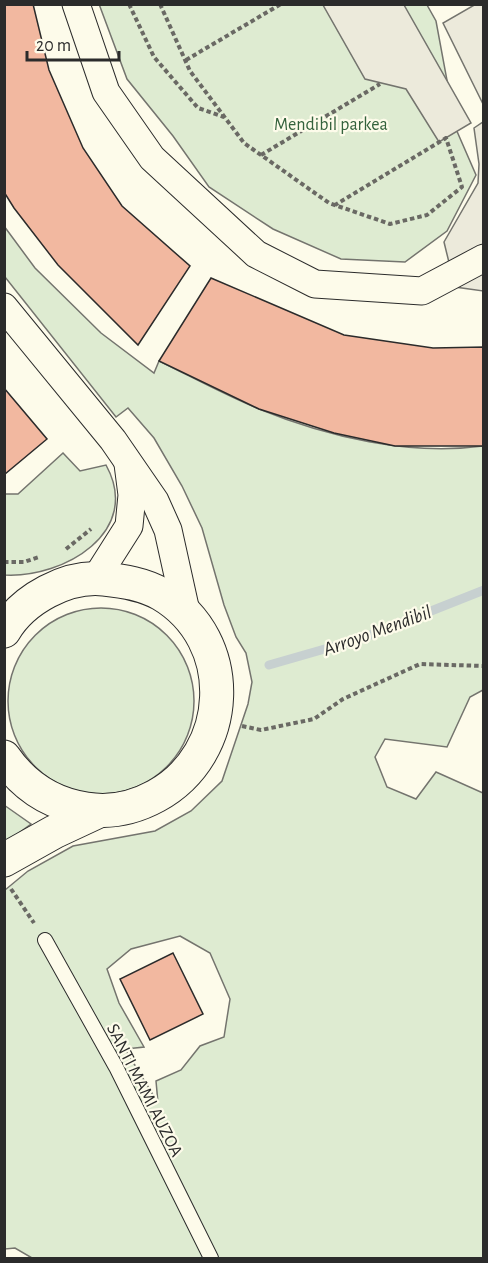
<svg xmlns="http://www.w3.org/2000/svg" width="488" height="1263" font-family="'Alegreya Sans',sans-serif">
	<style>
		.green { fill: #deebd1; stroke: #74746e; stroke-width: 1.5; fill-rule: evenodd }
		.parking { fill: #eceadb; stroke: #74746e; stroke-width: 1.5 }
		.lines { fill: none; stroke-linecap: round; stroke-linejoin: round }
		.stream { stroke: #c7d0d0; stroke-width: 9 }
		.building { fill: #f2b8a0; stroke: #2b2b2b; stroke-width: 1.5 }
		.lane-casing { stroke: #2b2b2b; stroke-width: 16 }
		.street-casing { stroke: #2b2b2b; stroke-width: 29 }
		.secondary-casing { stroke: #2b2b2b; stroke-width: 35 }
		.primary-casing { stroke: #2b2b2b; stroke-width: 35 }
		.path { stroke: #6a6964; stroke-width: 4; stroke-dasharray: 4.5 3; stroke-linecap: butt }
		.lane { stroke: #fdfbea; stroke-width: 14 }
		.street { stroke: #fdfbea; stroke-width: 27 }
		.secondary { stroke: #fdfbea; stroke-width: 33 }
		.primary { stroke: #fdfbea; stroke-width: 33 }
		.labels { text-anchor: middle; stroke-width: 4.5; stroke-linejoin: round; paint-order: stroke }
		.park-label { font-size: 18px; fill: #34623c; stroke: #fdfbea }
		.street-label { font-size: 18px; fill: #2b2b2b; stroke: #fdfbea }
		.water-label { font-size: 20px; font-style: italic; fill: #2b2b2b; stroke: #fdfbea }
	</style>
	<rect width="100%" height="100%" fill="#fdfbea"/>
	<g class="green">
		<path d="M99,4L427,5L436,21L456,129L476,175L447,231L405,262L341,259L273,229L209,187L173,136L127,79Z"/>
		<path d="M4,226L35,268L101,333L154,373L159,361C192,377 225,395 259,409C328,437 409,456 483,446V690L470,697L447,747L385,739L375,757L387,787L416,799L436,772L483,793V1258H32L15,1248L5,1249V890L28,871L73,846L155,831L191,811L222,781L248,704L252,682L246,653L236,637L224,605L202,528L182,486L154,438L128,408L116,417L5,277ZM180,936L210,953L230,999L224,1037L200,1046L181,1070L156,1081L158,1103L125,1049L144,1047L119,1003L107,969L131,949Z"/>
		<path d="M63,453L80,471L106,465C143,532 64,578 5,575V494H18Z"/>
		<circle cx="101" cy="701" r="93"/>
		<path d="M4,805L31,824L5,843H4Z"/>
	</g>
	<g class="parking">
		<path d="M476,4L483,5V104L443,23Z"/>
		<path d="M323,5H404L471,123L439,142L406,89L365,79Z"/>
		<path d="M483,122V291L455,287L444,242L478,183L479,164L474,128Z"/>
	</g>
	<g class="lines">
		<path class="stream" d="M269,665L363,638L484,590"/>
	</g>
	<g class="building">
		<path d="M4,4H33L49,70L83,148L122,206L190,266L138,345L58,265L14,208L4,192Z"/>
		<path d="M211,278L344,335L433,348L484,347V446H395L334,433L259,409L159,361Z"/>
		<path d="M4,388L47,439L5,474H4Z"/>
		<path d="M173,953L203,1014L150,1040L120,979Z"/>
	</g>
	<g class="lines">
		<g class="lane-casing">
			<path id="lane" d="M45,940L116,1067L211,1258"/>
		</g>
		<g class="street-casing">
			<g id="street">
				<path d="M76,4L106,92L152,158L256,254L315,284L422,291L484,258"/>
				<path d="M4,307L113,440L155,501L168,530L187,616"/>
				<path d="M96,578L129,526L132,495L128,464"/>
			</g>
		</g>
		<g class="secondary-casing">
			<path id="secondary" d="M4,631C23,599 67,575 104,579C124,581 143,584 161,594C239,640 233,754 156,796C134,808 110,813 86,809C52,804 24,786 4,757"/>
		</g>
		<g class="primary-casing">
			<path id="primary" d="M4,860L54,832L99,811"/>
		</g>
		<g class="path">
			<path d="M129,4L154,57L198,108L224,117"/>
			<path d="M160,4L190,71L244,143L329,203L390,224L427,215L462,187L446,138L335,205"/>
			<path d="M186,60L281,4"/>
			<path d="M261,155L380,84"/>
			<path d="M66,549L91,529"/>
			<path d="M4,562H24L39,557"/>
			<path d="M242,726L261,730L314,719L343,699L420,664L484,666"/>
			<path d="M11,889L34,923"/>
		</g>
		<use href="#lane" class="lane"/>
		<use href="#street" class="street"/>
		<use href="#secondary" class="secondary"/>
		<use href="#primary" class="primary"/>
	</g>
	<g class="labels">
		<g class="park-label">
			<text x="331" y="130">Mendibil parkea</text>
		</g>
		<g class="street-label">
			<text transform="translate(145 1090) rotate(63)" y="6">SANTI MAMI AUZOA</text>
		</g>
		<g class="water-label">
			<text transform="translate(377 630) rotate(-20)" y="7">Arroyo Mendibil</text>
		</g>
	</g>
	<rect width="488" height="1263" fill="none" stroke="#2b2b2b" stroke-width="12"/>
	<path d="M27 51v9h92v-9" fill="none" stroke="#2b2b2b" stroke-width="3"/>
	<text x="36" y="51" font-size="18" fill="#2b2b2b" stroke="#fdfbea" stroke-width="4.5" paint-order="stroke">20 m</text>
</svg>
